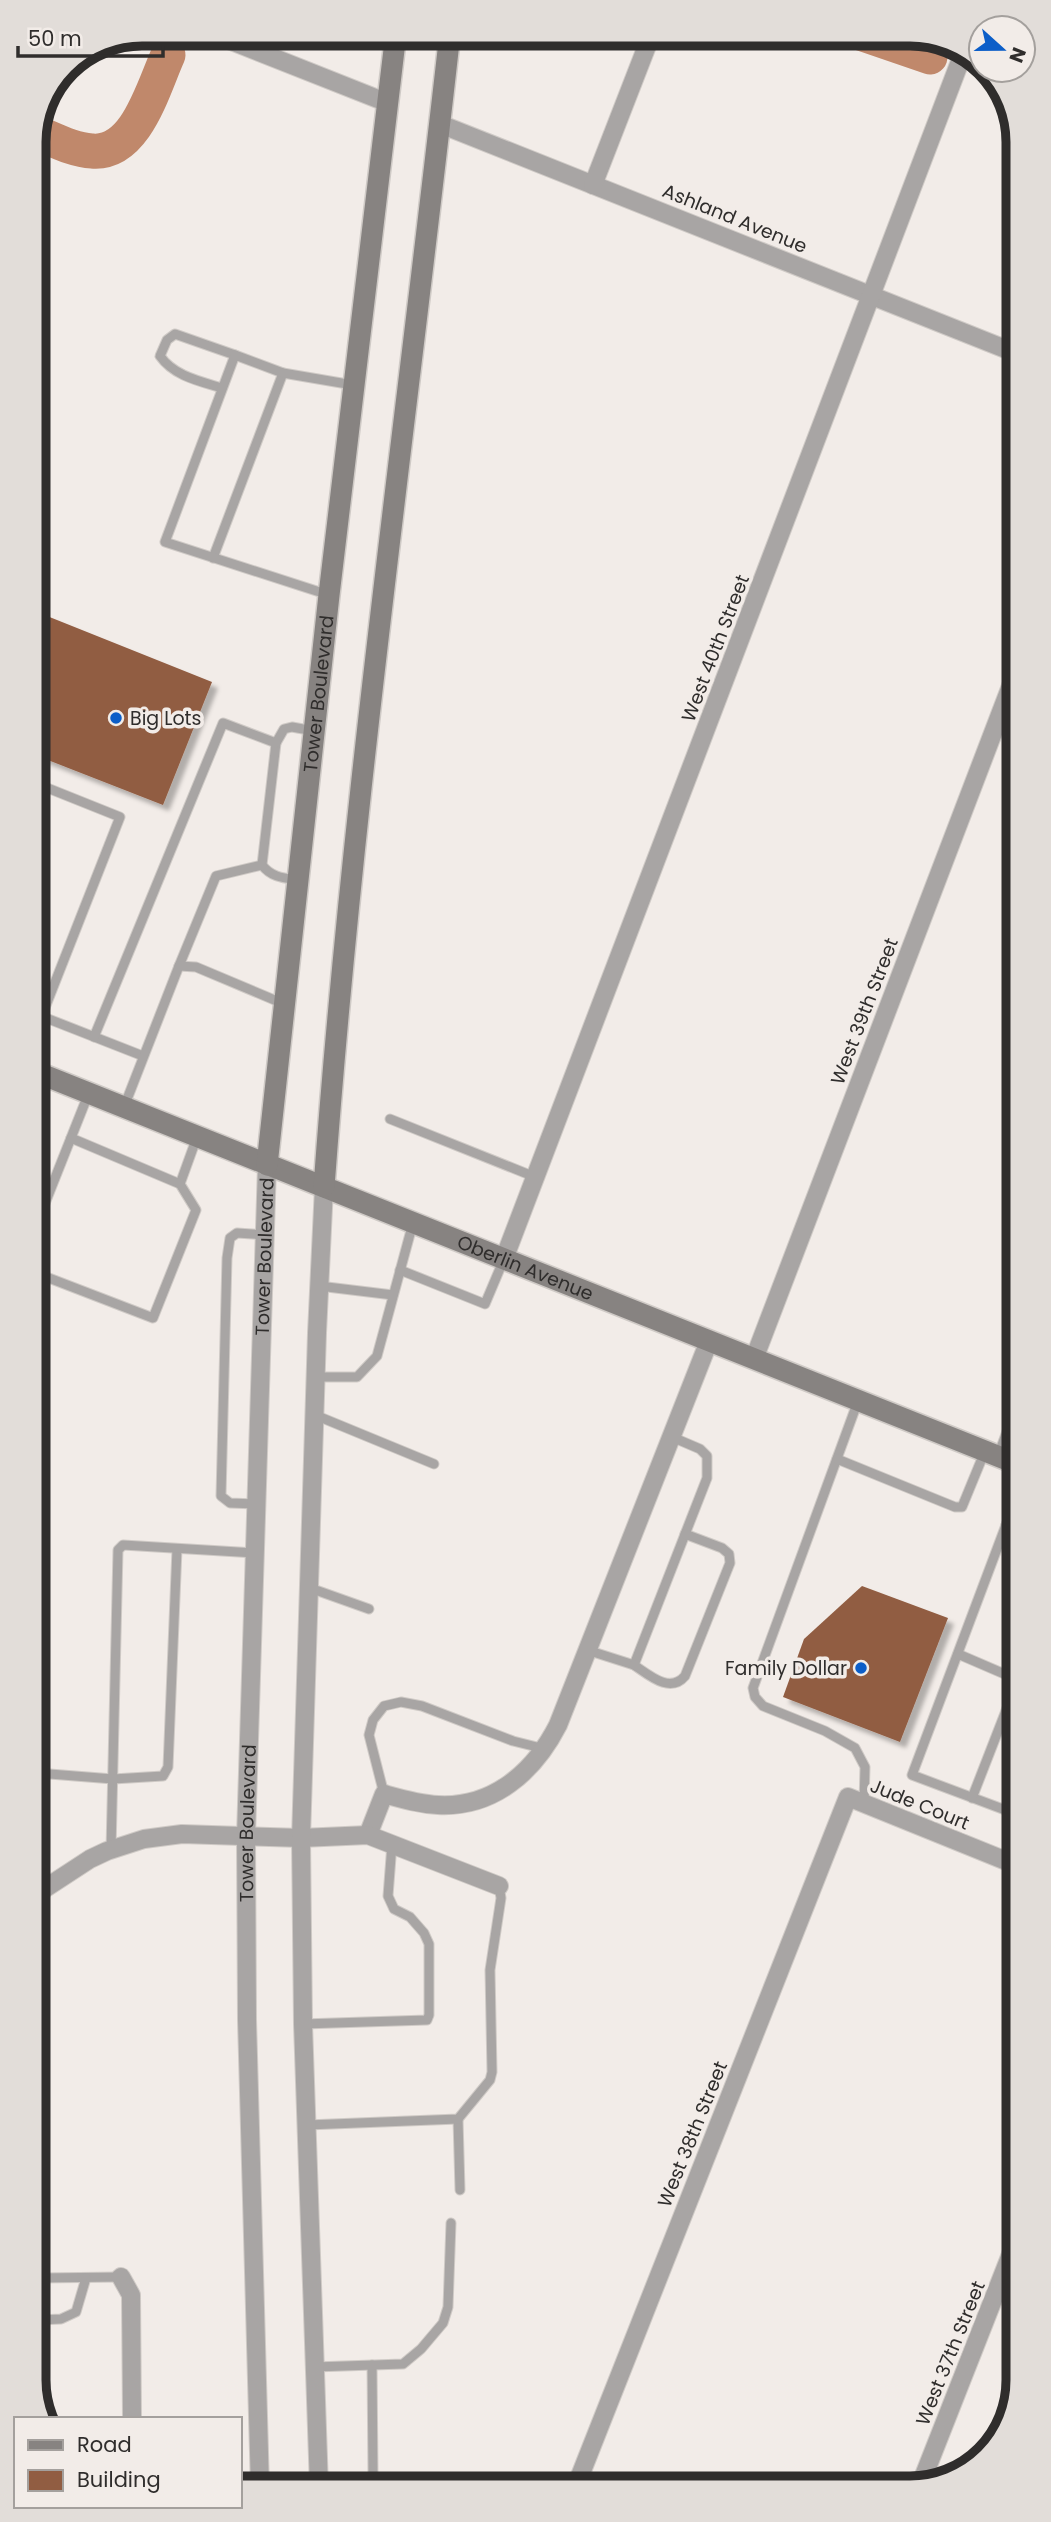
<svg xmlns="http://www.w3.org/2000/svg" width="1051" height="2522" font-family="Poppins,sans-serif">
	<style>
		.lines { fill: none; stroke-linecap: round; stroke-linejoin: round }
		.river { stroke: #c0886b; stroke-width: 35 }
		.building { fill: #915d42; filter: url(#shadow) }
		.lane-casing { stroke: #cfcac6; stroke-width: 11 }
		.street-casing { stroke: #cfcac6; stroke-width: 20 }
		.secondary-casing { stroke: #cfcac6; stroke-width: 24 }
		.lane { stroke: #a8a5a4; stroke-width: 9 }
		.street { stroke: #a8a5a4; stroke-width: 18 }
		.secondary { stroke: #878381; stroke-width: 21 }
		.poi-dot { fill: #0c5ec8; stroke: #f2ece8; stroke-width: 2.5 }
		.labels { text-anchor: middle; stroke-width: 7; stroke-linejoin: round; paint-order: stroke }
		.street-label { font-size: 19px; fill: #2f2d2c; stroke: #f2ece8 }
		.poi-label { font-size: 19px; fill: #2f2d2c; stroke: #f2ece8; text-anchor: start }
		.rim { fill: none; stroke: #2f2d2c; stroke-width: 9 }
	</style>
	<defs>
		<filter id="shadow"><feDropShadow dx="6" dy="6" stdDeviation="2" flood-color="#0004"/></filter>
	</defs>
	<rect width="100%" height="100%" fill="#f2ece8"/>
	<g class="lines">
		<g class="river">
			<path d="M860,33L930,57"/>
			<path d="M35,132C53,139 72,150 92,151C136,155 153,88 168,55"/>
		</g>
	</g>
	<g class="building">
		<path d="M47,616L212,682L163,805L35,755V647Z"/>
		<path d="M862,1586L948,1618L900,1742L783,1697L804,1639Z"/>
	</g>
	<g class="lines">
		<g class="lane-casing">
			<g id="lane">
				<path d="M222,388C199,381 174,376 160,356L167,340L175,334L235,355"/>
				<path d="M213,558L283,373"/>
				<path d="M329,595L165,542L235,355L283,373L353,385"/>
				<path d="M35,783L120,817L41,1018"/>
				<path d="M297,880C283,878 271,877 262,865L276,743L284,729L292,727L314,731"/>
				<path d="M179,966L216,876L262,865"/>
				<path d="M36,1028L41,1018H46L143,1056"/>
				<path d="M94,1037L223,723L276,743"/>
				<path d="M124,1107L179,966L196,967L284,1004"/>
				<path d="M390,1119L535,1177"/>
				<path d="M180,1184L197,1137"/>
				<path d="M36,1226L88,1095"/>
				<path d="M400,1270L485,1304L504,1259"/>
				<path d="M36,1273L153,1318L196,1210L180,1184L71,1138"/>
				<path d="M319,1286L393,1295"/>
				<path d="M316,1377H357L377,1356L413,1223"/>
				<path d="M858,1401L753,1688L755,1697L763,1706L825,1731L855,1748L865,1767L864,1804"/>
				<path d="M315,1415L434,1464"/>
				<path d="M837,1459L955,1507H962L985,1451"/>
				<path d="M1016,1501L1006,1525L1016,1529"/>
				<path d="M256,1504L230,1503L221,1496L227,1258L230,1238L237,1233L265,1235"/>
				<path d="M1006,1525L912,1775L1016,1814"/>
				<path d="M310,1588L369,1609"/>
				<path d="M587,1650L634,1665L707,1478V1456L700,1449L672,1437"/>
				<path d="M958,1654L1016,1679"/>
				<path d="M634,1665C649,1675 670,1694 685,1676L730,1563L729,1554L722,1548L685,1534"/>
				<path d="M37,1773L113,1779L163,1776L168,1767L177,1549"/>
				<path d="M384,1794L369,1735L373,1720L384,1706L401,1702L422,1706L513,1741L545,1749"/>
				<path d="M972,1798L1016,1685"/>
				<path d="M111,1850L118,1550L123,1545L255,1553"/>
				<path d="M303,2024L427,2020L429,2015V1944L424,1933L410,1917L394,1909L388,1896L392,1844"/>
				<path d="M458,2119L460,2190"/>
				<path d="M307,2125L458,2119L490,2080L492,2072L490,1970L501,1898L499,1886"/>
				<path d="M39,2278L121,2277"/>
				<path d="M39,2320L61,2319L76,2312L86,2278"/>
				<path d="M372,2365L373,2474"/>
				<path d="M314,2367L403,2364L421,2349L443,2323L448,2307L451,2223"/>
			</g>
		</g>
		<g class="street-casing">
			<g id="street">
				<path d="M211,33L388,103"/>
				<path d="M440,124L1013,352"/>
				<path d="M593,185L652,33"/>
				<path d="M504,1259L964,51"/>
				<path d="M754,1359L1014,678"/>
				<path d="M1002,1458L1015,1423"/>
				<path d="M368,1835L384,1794C402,1799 419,1804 438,1805C493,1808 534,1772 558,1725L709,1341"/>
				<path d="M38,1893L90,1859L107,1851L144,1839L182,1834L301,1838L368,1835L499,1886"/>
				<path d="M121,2277L131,2295L132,2419"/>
				<path d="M921,2483L1017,2239"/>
				<path d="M576,2486L848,1797L1016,1865"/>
				<path d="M319,2487L303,2024L301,1838L317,1333L324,1187"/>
				<path id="s1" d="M260,2488L247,2020L246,1836L267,1165"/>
			</g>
		</g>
		<g class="secondary-casing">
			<g id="secondary">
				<path id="s2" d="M36,1072L1015,1463"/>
				<path id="s3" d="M267,1165L329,595L396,33"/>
				<path d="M324,1187C352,801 407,418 450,33"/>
			</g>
		</g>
		<use href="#lane" class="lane"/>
		<use href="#street" class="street"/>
		<use href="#secondary" class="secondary"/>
	</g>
	<g class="poi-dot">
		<circle cx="116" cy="718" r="7"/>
		<circle cx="861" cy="1668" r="7"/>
	</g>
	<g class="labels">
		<g class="street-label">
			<text transform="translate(735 218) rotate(22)" y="7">Ashland Avenue</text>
			<text transform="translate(715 648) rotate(-69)" y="7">West 40th Street</text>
			<text dy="7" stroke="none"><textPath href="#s3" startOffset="474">Tower Boulevard</textPath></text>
			<text transform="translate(864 1011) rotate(-69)" y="7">West 39th Street</text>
			<text dy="7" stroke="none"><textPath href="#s1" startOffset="1232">Tower Boulevard</textPath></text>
			<text dy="7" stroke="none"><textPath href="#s2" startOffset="527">Oberlin Avenue</textPath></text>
			<text transform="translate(920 1804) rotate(22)" y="7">Jude Court</text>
			<text dy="7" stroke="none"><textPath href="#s1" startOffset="665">Tower Boulevard</textPath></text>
			<text transform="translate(692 2134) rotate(-68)" y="7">West 38th Street</text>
			<text transform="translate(950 2353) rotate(-68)" y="7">West 37th Street</text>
		</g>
		<g class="poi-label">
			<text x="130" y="725">Big Lots</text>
			<text x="847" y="1675" text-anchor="end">Family Dollar</text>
		</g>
	</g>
	<path d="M0 0H1051V2522H0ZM142 46H910A96 96 0 0 1 1006 142V2380A96 96 0 0 1 910 2476H142A96 96 0 0 1 46 2380V142A96 96 0 0 1 142 46Z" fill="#e2ddd9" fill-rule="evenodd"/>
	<path class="rim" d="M142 46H910A96 96 0 0 1 1006 142V2380A96 96 0 0 1 910 2476H142A96 96 0 0 1 46 2380V142A96 96 0 0 1 142 46Z"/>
	<rect x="14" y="2417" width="228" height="91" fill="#f2ece8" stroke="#a4a09d" stroke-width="2"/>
	<rect x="28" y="2440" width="35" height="10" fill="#878381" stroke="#a4a09d" stroke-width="2"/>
	<text x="77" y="2452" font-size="21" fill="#2f2d2c">Road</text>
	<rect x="28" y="2470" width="35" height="21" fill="#915d42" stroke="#a4a09d" stroke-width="2"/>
	<text x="77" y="2487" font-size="21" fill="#2f2d2c">Building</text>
	<g transform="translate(1002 49) rotate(111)"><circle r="33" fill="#f2ece8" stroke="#a4a09d" stroke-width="2"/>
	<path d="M0-5L12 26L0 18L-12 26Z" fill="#0c5ec8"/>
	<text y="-10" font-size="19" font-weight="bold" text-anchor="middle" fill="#2f2d2c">N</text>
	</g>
	<path d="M18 46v10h145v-10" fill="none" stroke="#2f2d2c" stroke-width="3.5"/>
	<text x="28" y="46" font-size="21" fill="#2f2d2c" stroke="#f2ece8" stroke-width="5" paint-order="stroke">50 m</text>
</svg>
